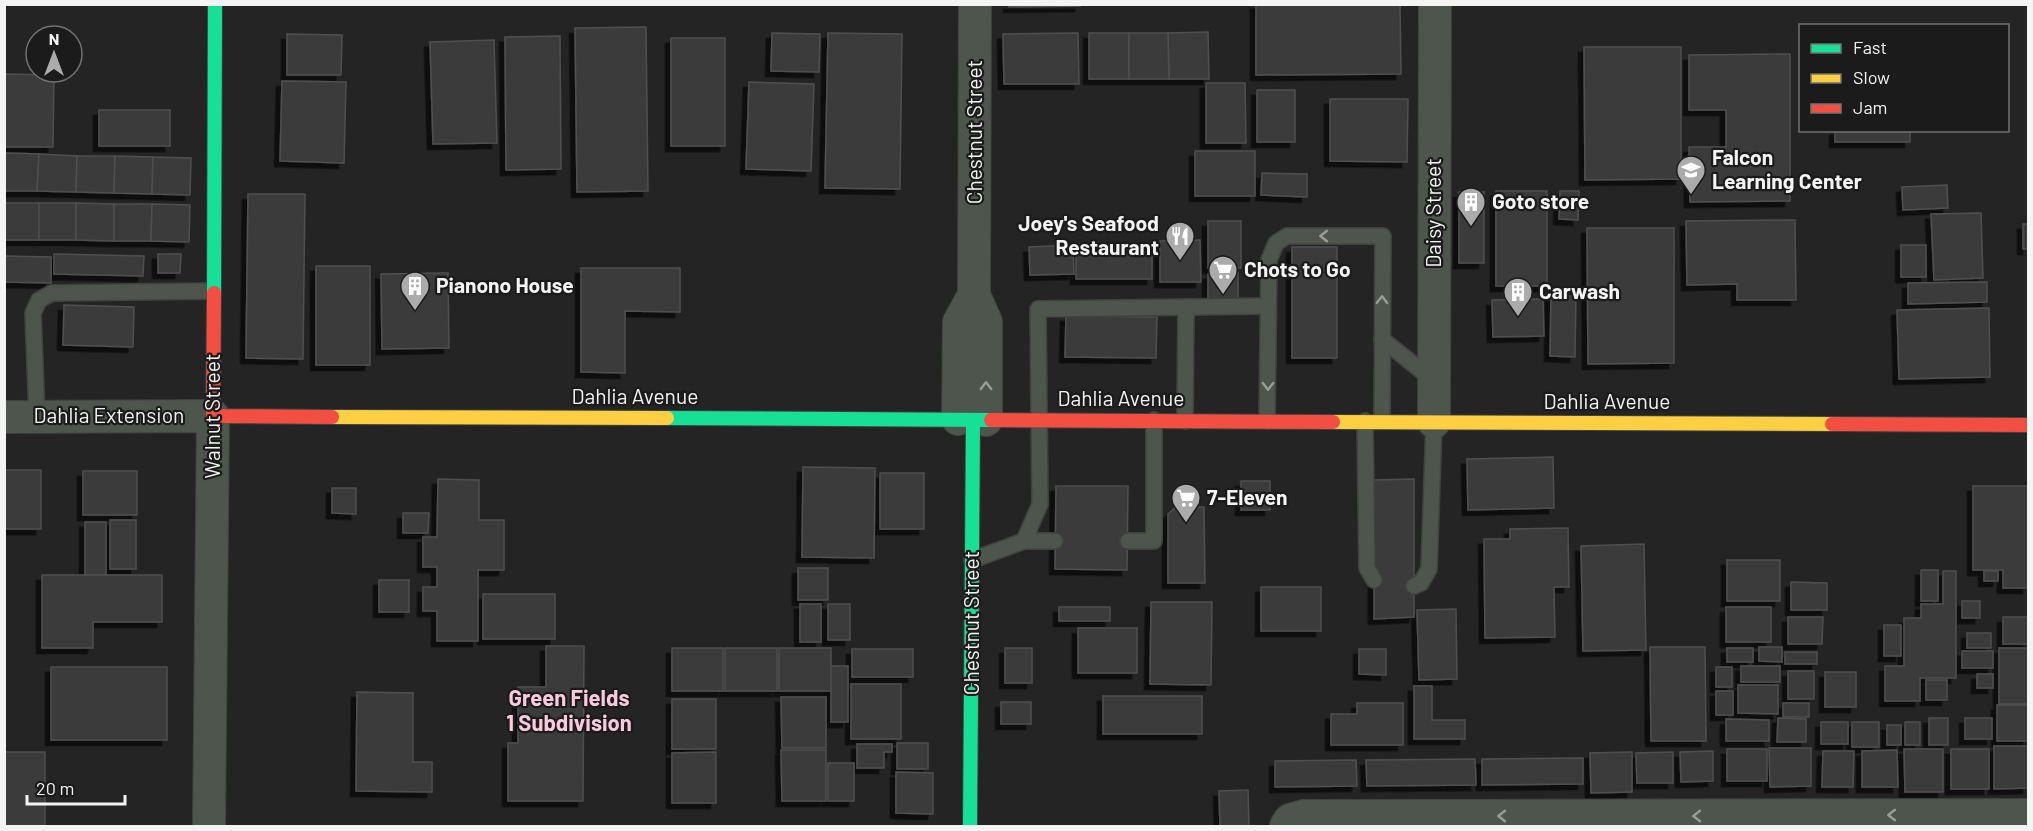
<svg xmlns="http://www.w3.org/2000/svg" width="2033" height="831" font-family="Barlow,sans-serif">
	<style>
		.building { fill: #3b3b3b; stroke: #505050; stroke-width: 1.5; filter: url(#shadow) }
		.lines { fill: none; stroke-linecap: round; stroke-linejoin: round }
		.lane-casing { stroke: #414141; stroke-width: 18 }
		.street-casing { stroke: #414141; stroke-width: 34 }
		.fast-casing { stroke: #414141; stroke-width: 16 }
		.slow-casing { stroke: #414141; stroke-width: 16 }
		.jam-casing { stroke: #414141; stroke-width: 16 }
		.lane { stroke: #4d554d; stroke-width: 15 }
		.street { stroke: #4d554d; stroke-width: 32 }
		.fast { stroke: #16e098; stroke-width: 14 }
		.slow { stroke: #ffcf43; stroke-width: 14 }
		.jam { stroke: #f24e42; stroke-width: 14 }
		.oneway { stroke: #989d98 }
		.labels { text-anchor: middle; stroke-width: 4.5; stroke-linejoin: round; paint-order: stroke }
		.street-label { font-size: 21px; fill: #f3f4f3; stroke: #1a1b1a }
		.poi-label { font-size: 21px; font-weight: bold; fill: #f3f4f3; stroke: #1a1b1a; text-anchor: start }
		.neighbourhood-label { font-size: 22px; font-weight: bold; fill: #fbcadd; stroke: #1a1b1a }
	</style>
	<defs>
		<filter id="shadow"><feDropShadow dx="-5.5" dy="5.5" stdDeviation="0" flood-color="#0009"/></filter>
	</defs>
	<rect width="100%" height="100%" fill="#242424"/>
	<g class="building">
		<path d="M1009,4H1080V6L1009,7Z"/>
		<path d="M1256,4H1400L1401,74L1256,75Z"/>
		<path d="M646,27L648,191L577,192L575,28Z"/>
		<path d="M1208,32L1209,79H1169L1168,33Z"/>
		<path d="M772,33L820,34L819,72L771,71Z"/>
		<path d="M828,33L902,34L900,189L825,188Z"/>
		<path d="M1078,33L1079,84H1004L1003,34Z"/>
		<rect x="1089" y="33" width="40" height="46"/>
		<path d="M1129,33H1168L1169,79H1129Z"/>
		<path d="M287,34L342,35L341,75H287Z"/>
		<path d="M560,36L561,169L506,170L505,37Z"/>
		<rect x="671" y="38" width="54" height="108"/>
		<path d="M494,40L497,143L433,144L430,42Z"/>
		<path d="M1584,47H1681V179L1585,180Z"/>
		<path d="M1790,54V201L1690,202L1689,147H1726V110H1689V55Z"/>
		<path d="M4,74L54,75L53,147H4Z"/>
		<path d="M282,81L346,82L344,163L280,161Z"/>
		<path d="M749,82L814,84L811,171L746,169Z"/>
		<path d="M1206,83H1245L1246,143H1206Z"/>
		<rect x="1257" y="90" width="38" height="52"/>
		<path d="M1330,99H1408L1407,162L1330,161Z"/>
		<rect x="99" y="110" width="71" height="36"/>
		<rect x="1835" y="130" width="75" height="12"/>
		<rect x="1195" y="151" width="60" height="45"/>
		<path d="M4,153L39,154L37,191H4Z"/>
		<path d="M39,154L77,156L76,192L37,191Z"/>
		<path d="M77,156H115L114,193L76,192Z"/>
		<path d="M115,156L153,157L152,194L114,193Z"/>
		<path d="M153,157L191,158L190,195L152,194Z"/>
		<path d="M1262,173L1307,174V197L1261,195Z"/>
		<path d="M1947,185L1948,208L1903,210L1902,187Z"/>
		<rect x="1496" y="191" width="51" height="95"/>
		<path d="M1560,191H1579L1578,220L1559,219Z"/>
		<rect x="1459" y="192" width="25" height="71"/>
		<path d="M248,194H305L303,359L246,358Z"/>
		<rect x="4" y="203" width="35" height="37"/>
		<rect x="39" y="203" width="37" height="37"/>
		<path d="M76,203L114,204V241L76,240Z"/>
		<path d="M114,204H152L151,241H114Z"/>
		<path d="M152,204L190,205L189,242L151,241Z"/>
		<path d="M1981,213L1983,278L1934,280L1931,214Z"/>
		<path d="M1795,220L1796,300H1737V284L1687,285L1686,221Z"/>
		<rect x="1208" y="221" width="33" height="47"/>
		<rect x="2023" y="224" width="5" height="25"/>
		<path d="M1587,228H1674V363L1588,364Z"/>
		<path d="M1200,240L1201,282H1160V241Z"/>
		<rect x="1076" y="244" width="76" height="35"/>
		<path d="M1073,245L1074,274L1030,275L1029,247Z"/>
		<rect x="1901" y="245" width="25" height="32"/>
		<rect x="1292" y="247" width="45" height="111"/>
		<path d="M54,254L144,256L143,276L54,274Z"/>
		<path d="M158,254H181L180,273H158Z"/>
		<path d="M4,256L51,257V283L4,282Z"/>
		<rect x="316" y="266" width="54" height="99"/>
		<path d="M581,268H680V312L625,311V373L581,372Z"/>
		<path d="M448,273L449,348L382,349L381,274Z"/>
		<path d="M1238,273V301H1208V274Z"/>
		<path d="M1987,282V302L1908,304V283Z"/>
		<path d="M1551,296H1576L1575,357L1550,356Z"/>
		<path d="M1543,299L1544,336L1493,337L1492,300Z"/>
		<path d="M64,305L134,307L133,347L63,345Z"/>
		<path d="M1989,308L1990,377L1899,379L1897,310Z"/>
		<path d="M1066,316L1157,317L1156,358L1065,357Z"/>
		<path d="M1553,457L1554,508L1468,510L1467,459Z"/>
		<path d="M803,467L875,468L874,558L802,557Z"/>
		<rect x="4" y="470" width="37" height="59"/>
		<rect x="83" y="471" width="54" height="44"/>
		<rect x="880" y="473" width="44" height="56"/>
		<path d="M438,479L479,480V520H504V570H478V641H437V611H423V587H437V567H423V537H437Z"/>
		<path d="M1414,479V617L1374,619V480Z"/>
		<rect x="1241" y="481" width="29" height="29"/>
		<path d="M1056,486H1128L1127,570L1055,569Z"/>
		<path d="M1973,486H2028V588H2003V570H1973Z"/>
		<path d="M332,488H356V514L332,513Z"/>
		<path d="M1176,507H1204L1205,583H1168V514Z"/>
		<path d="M403,513H429L428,533H403Z"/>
		<rect x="110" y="520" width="26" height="49"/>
		<rect x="85" y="522" width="21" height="53"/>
		<path d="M1568,528L1569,587H1554L1555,637L1485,638L1484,539H1510V529Z"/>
		<path d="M1644,544L1646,650L1583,651L1581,546Z"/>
		<rect x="1727" y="560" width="53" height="41"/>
		<rect x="798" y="568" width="30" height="32"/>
		<rect x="1921" y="570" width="17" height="31"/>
		<path d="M1943,571H1956V678H1920V701H1885V666H1904V618H1921V604H1943Z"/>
		<rect x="1984" y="571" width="14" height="10"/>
		<path d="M42,575H162V622H93V648H42Z"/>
		<rect x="379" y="580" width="30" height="32"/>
		<path d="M1791,582L1827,583V610H1791Z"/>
		<rect x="1261" y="587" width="60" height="44"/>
		<rect x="483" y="594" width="72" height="45"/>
		<rect x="1962" y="601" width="18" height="17"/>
		<path d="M1151,602H1212L1211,685L1150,684Z"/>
		<rect x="800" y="604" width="21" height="38"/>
		<rect x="828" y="604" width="22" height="36"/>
		<rect x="1059" y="607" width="51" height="14"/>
		<rect x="1726" y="607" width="45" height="35"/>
		<path d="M1456,609L1457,679L1419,680L1417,610Z"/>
		<path d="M1788,617H1823L1822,644H1788Z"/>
		<rect x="2003" y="617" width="25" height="27"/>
		<rect x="1884" y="625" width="17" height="31"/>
		<rect x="1078" y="628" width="59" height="45"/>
		<rect x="1967" y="633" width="24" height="15"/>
		<path d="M546,646H584L583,801H508V743H518V687H546Z"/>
		<path d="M1650,647H1705L1706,741H1651Z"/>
		<path d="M1759,647H1782V662L1759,661Z"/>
		<rect x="672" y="648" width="51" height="43"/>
		<rect x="725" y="648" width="52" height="43"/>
		<rect x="779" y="648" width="52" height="43"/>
		<rect x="1005" y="648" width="27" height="35"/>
		<rect x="1727" y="648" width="26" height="14"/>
		<rect x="1999" y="648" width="29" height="56"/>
		<rect x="852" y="649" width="61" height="28"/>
		<path d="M1359,649H1386V675L1359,674Z"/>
		<rect x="1962" y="651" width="31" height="17"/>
		<rect x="1785" y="652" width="32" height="12"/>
		<rect x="831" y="666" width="17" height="56"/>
		<rect x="1741" y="666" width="39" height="16"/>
		<rect x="51" y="667" width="116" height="73"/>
		<rect x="1716" y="667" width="16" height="20"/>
		<rect x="1788" y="671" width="26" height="28"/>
		<rect x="1825" y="672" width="31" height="35"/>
		<rect x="1977" y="674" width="16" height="14"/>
		<rect x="1926" y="680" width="21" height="20"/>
		<rect x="851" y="684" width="50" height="55"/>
		<path d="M1738,685H1778V714L1738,713Z"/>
		<path d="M1414,686H1432V720H1465V739H1414Z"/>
		<rect x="1716" y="691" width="17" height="24"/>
		<path d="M357,692L413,693V762H432V792L356,791Z"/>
		<rect x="1103" y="696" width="99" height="38"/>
		<path d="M781,697H826V748H782Z"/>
		<rect x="672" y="699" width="44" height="50"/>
		<rect x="1001" y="702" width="30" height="22"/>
		<path d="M1357,703H1403V745H1331V714H1357Z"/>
		<rect x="1783" y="703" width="26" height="14"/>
		<rect x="1997" y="705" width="31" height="36"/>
		<path d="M1778,718L1806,719V742H1777Z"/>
		<rect x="1929" y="718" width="19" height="27"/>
		<rect x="1965" y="718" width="27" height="21"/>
		<path d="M1726,719L1769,720V741H1726Z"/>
		<rect x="1821" y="722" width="27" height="22"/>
		<rect x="1852" y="722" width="27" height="25"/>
		<rect x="1905" y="722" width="15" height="23"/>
		<rect x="1887" y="725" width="14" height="20"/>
		<rect x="897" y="743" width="31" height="26"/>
		<path d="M857,744H892V752H884V768H857Z"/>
		<path d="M1994,746H2028V788L1994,789Z"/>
		<path d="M1769,748H1811V786L1770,787Z"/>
		<rect x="1727" y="749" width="40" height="32"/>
		<path d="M1904,749H1943V792H1905Z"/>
		<rect x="1951" y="749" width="38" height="40"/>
		<path d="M781,750H826V801H782Z"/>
		<path d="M1897,750L1898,787H1862V751Z"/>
		<path d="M1713,751V781L1681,782L1680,752Z"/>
		<path d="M1823,751H1854L1853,787H1822Z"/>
		<rect x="4" y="752" width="41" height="74"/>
		<path d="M716,752V803H672V753Z"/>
		<path d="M1632,752V792L1591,793L1590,753Z"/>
		<path d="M1673,752V783H1637L1636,753Z"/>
		<path d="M1583,758V784L1482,785V759Z"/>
		<path d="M1475,759L1476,785L1367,786L1366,760Z"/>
		<path d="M1356,760L1357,786L1275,787V761Z"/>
		<rect x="828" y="763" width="26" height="38"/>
		<path d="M896,772L933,773V814L896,813Z"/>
		<path d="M1248,790L1249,826H1220L1219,791Z"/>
	</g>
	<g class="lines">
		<g class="lane-casing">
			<g id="lane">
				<path d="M1382,339L1434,381"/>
				<path d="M37,417L33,313L39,300L52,293L213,291"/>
				<path d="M1185,421L1186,307"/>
				<path d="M1267,421L1269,260L1276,243L1287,236H1383L1382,421"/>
				<path d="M1365,421L1367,568L1374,580"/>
				<path d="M1024,541L1040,504L1038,309L1268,306"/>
				<path d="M1128,541H1154V420"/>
				<path d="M972,560L1024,541H1055"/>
				<path d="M1414,586L1421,583L1429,569L1434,422"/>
			</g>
		</g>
		<g class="street-casing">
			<g id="street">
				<path d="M975,4L974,295L986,322V420"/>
				<path d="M4,417L213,416L209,826"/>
				<path d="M958,419L959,322L974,295"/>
				<path d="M1434,422L1435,4"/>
				<path d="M1286,826L1290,820L1303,816L2028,815"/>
			</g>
		</g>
		<g class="fast-casing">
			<g id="fast">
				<path d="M214,293L215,4"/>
				<path d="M667,418L991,420"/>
				<path d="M970,826L973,420"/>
			</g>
		</g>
		<g class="slow-casing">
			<g id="slow">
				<path d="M332,417L667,418"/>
				<path d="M1333,422L1832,424"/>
			</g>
		</g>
		<g class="jam-casing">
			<g id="jam">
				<path d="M214,293L213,416L332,417"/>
				<path d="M991,420L1333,422"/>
				<path d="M1832,424L2028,425"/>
			</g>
		</g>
		<use href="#lane" class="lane"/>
		<use href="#street" class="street"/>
		<use href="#fast" class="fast"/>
		<use href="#slow" class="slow"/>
		<use href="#jam" class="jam"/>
	</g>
	<defs><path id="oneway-chevron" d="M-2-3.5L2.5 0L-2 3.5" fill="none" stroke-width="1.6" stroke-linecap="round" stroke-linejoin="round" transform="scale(1.5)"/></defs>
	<g class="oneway">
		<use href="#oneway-chevron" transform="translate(1324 236) rotate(180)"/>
		<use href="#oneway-chevron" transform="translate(1382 300) rotate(-89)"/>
		<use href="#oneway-chevron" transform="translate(986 386) rotate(-90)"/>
		<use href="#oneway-chevron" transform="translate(1268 386) rotate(91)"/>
		<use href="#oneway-chevron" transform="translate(1892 815) rotate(180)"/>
		<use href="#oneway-chevron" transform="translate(1502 816) rotate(180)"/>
		<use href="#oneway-chevron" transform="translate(1697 816) rotate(180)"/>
	</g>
	<defs>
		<g id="school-pin" transform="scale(1.5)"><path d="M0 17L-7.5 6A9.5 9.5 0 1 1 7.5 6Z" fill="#ababab" stroke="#1a1b1a"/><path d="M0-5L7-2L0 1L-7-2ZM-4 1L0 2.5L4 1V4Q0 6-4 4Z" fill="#fff"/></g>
		<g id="building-pin" transform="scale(1.5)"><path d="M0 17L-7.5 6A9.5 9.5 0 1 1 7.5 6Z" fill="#ababab" stroke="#1a1b1a"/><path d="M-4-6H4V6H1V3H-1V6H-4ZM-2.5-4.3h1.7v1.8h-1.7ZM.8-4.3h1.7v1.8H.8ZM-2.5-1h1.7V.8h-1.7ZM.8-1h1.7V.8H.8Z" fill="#fff"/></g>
		<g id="restaurant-pin" transform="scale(1.5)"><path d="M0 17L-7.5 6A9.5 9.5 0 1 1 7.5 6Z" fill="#ababab" stroke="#1a1b1a"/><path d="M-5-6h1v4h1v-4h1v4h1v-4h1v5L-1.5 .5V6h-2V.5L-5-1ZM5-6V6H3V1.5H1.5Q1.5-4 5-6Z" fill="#fff"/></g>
		<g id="supermarket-pin" transform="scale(1.5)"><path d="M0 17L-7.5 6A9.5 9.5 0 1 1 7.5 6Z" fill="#ababab" stroke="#1a1b1a"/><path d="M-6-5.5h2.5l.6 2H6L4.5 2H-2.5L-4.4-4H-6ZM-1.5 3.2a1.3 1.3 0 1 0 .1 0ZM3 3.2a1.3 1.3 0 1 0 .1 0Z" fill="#fff"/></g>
	</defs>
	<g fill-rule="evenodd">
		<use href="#school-pin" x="1691" y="170"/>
		<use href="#building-pin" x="1471" y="202"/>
		<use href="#restaurant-pin" x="1180" y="236"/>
		<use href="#supermarket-pin" x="1223" y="270"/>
		<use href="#building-pin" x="415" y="286"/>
		<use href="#building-pin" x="1518" y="292"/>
		<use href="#supermarket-pin" x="1186" y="498"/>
	</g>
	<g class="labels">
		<g class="street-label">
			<text transform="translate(975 132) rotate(-90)" y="7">Chestnut Street</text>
			<text transform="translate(1434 213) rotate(-90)" y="7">Daisy Street</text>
			<text x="635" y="404">Dahlia Avenue</text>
			<text x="1121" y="406">Dahlia Avenue</text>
			<text x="1607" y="409">Dahlia Avenue</text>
			<text x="109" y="423">Dahlia Extension</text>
			<text transform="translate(213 416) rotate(-90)" y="7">Walnut Street</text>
			<text transform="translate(972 623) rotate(-90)" y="7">Chestnut Street</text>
		</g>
		<g class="poi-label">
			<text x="1712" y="165">Falcon<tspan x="1712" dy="24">Learning Center</tspan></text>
			<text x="1492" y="209">Goto store</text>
			<text x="1159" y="231" text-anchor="end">Joey's Seafood<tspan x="1159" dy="24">Restaurant</tspan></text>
			<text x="1244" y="277">Chots to Go</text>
			<text x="436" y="293">Pianono House</text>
			<text x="1539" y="299">Carwash</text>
			<text x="1207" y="505">7-Eleven</text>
		</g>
		<g class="neighbourhood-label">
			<text x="569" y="706">Green Fields<tspan x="569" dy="25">1 Subdivision</tspan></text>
		</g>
	</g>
	<rect width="2033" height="831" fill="none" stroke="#f3f4f3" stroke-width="12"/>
	<rect x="1799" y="24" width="210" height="108" fill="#1a1b1a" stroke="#717271" stroke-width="1.5"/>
	<rect x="1811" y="44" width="30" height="9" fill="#16e098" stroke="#717271" stroke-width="1.5"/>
	<text x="1853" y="54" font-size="18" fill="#f3f4f3">Fast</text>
	<rect x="1811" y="74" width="30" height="9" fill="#ffcf43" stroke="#717271" stroke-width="1.5"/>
	<text x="1853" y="84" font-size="18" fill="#f3f4f3">Slow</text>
	<rect x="1811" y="104" width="30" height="9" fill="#f24e42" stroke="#717271" stroke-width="1.5"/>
	<text x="1853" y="114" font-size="18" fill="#f3f4f3">Jam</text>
	<g transform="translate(54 54)"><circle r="28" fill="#1a1b1a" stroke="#717271" stroke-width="1.5"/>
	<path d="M0-4.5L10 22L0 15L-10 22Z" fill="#ababab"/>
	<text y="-9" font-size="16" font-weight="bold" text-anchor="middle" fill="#f3f4f3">N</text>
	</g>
	<path d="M27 795v9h98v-9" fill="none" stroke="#f3f4f3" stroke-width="3"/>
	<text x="36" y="795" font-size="18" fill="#f3f4f3" stroke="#1a1b1a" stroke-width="4.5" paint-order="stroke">20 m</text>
</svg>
